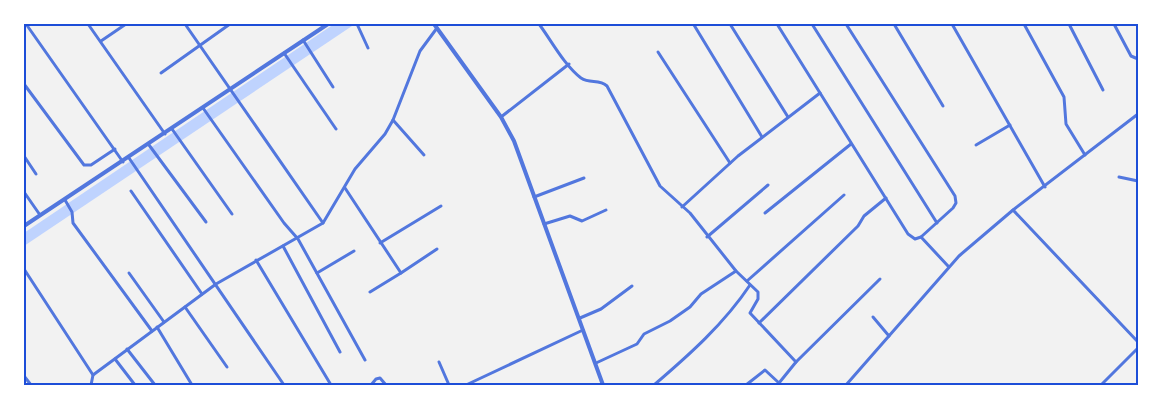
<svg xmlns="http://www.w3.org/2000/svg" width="1162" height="409" font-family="Karla,sans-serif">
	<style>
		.water { fill: #bfd3fe }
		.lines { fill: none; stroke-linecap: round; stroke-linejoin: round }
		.minor { stroke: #5277de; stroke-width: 3 }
		.tertiary { stroke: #5277de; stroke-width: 4 }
		.neatline { fill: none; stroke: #1d4ed8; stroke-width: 2 }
	</style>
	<rect width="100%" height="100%" fill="#f2f2f2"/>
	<path class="water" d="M334,24H355L24,246V233Z"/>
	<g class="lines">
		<g class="minor">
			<path d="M26,24L123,162"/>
			<path d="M88,24L165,134"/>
			<path d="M185,24L323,223"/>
			<path d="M357,24L368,48"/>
			<path d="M539,24C551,40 564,65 581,78C590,84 599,79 607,86L660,186L690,213L736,271L758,292V299L750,313L796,362L779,383L780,385"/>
			<path d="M730,24L788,117"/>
			<path d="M777,24L908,234L915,239L921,237L953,208L956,203L955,196L846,24"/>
			<path d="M812,24L937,223"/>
			<path d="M894,24L943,106"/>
			<path d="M952,24L1045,187"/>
			<path d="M1024,24L1064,97L1066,124L1085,155"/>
			<path d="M1069,24L1103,90"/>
			<path d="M1114,24L1131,56L1138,59"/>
			<path d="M694,25L762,137"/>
			<path d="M303,40L333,87"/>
			<path d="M101,41L126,24"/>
			<path d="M658,52L730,163"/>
			<path d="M284,53L336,129"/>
			<path d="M161,73L230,24"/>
			<path d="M24,84L84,165H91L115,149"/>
			<path d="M203,108L284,223L298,239L365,360"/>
			<path d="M501,117L569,64"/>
			<path d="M393,120L424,155"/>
			<path d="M172,129L232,214"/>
			<path d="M149,145L206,222"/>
			<path d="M976,145L1010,125"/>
			<path d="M24,156L36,174"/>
			<path d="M129,158L284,385"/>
			<path d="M1119,177L1138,181"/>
			<path d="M345,188L401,273L370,292"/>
			<path d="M131,191L202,294"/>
			<path d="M24,192L40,215"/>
			<path d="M534,197L584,178"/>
			<path d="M65,200L72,212L73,223L152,331"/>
			<path d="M682,207L738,156L820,93"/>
			<path d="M1013,210L1138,342"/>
			<path d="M765,213L851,144"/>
			<path d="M544,224L570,216L582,221L606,210"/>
			<path d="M707,237L768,185"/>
			<path d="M921,237L948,266"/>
			<path d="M380,243L441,206"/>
			<path d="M283,246L340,352"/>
			<path d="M256,260L331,385"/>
			<path d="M24,269L93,375"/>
			<path d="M129,273L164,322"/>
			<path d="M317,273L354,251"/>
			<path d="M401,273L437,249"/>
			<path d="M747,281L844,195"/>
			<path d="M185,307L227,367"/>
			<path d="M873,317L889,336"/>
			<path d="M580,318L601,309L632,286"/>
			<path d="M759,323L858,226L864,216L886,198"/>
			<path d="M157,327L192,385"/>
			<path d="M127,349L155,385"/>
			<path d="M115,359L135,385"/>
			<path d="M439,362L449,385"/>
			<path d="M796,362L880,279"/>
			<path d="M596,363L637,344L644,334L670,321L690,307L701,294L736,271"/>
			<path d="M24,376L31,385"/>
			<path d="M1102,384L1138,348"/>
			<path d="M91,385L93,375L216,284L323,223L355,169L385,134L393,120L420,51L437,28"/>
			<path d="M371,385L376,379L380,378L386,385"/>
			<path d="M466,385L583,330"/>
			<path d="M654,385C689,355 724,324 750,285"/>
			<path d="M746,385L765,370L779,383"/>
			<path d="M846,385L959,256L1013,210L1138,114"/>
		</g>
		<g class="tertiary">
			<path d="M434,24L501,117L514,141L603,385"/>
			<path d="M24,226L328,24"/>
		</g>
	</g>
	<rect width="1162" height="409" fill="none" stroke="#ffffff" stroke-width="50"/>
	<rect x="25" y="25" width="1112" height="359" class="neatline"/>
</svg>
